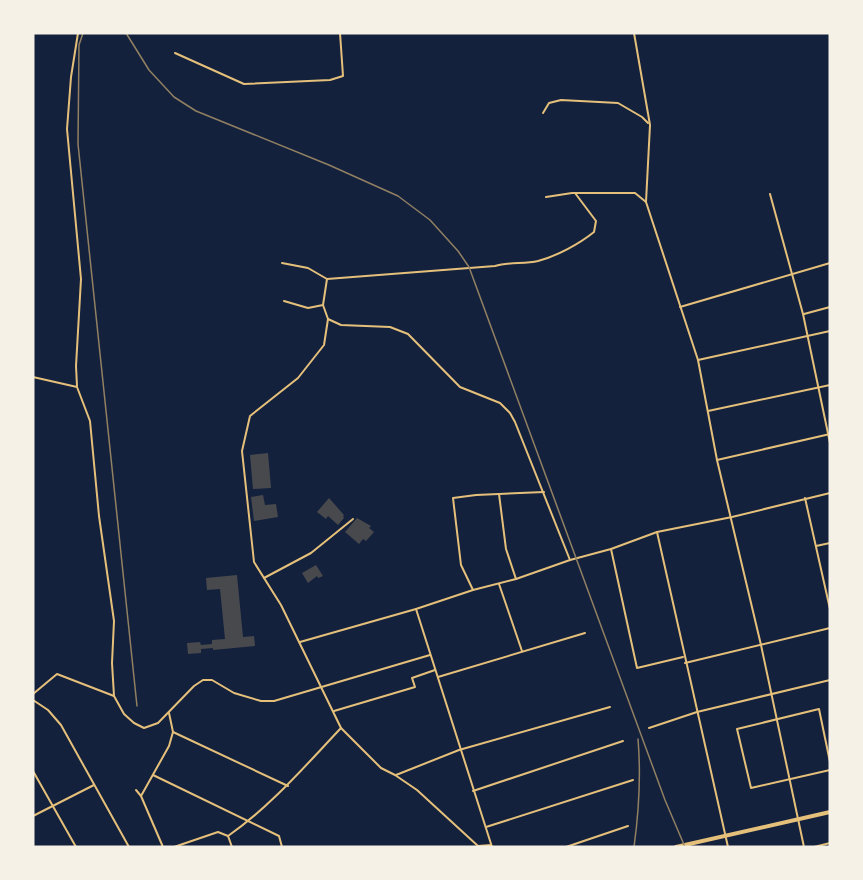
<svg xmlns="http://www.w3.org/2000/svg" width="863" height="880" font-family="Helvetica,sans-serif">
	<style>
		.building { fill: #48494c }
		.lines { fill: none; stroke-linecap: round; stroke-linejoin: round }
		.minor { stroke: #e5c07b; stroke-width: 2 }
		.primary { stroke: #e5c07b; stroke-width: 4 }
		.rail { stroke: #918062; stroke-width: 1.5 }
	</style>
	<rect width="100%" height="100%" fill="#14213d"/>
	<g class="building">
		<path d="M268,453L271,488L253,489L250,455Z"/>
		<path d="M263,495L265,505L276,504L278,517L254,521L251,497Z"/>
		<path d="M329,498L344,515L343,516L344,518L338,525L328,516L326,519L317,512Z"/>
		<path d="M357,518L371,526L369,528L374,532L366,541L363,539L359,544L345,532Z"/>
		<path d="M316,565L323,576L318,578L317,576L308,583L302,573Z"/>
		<path d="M237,575L243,637L254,636L255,646L213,650V648L201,649V653L188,654L187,643L200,642L201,645L212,644V640L225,639L220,589L207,590L206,578Z"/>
	</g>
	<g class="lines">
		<g class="minor">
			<path d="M634,33L650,125L646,202L698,360L717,460L761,645L804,847"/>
			<path d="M175,53L244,84L330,80L343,76L340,33"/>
			<path d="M543,113L549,103L561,100L618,103L642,117L648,123"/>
			<path d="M770,194L803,314L830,443"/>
			<path d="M546,197L572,193H635L646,202"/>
			<path d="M33,254V255"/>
			<path d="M282,263L308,268L327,279L323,305"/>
			<path d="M327,279L495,266C509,262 524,264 538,261C557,256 579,244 594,232L596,221L575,193"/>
			<path d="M284,301L308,308L323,305L328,319L341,325L390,327L408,334L460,387L500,403L510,413L515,422L570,560"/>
			<path d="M680,307L830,263"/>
			<path d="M804,314L830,307"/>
			<path d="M328,319L324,345L298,378L250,416L242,451L254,562L281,605L341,728L381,768L395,775L417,790L478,846L491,845"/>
			<path d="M698,360L830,331"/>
			<path d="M33,377L77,387L90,421L99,516L114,621L112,663L114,696L124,714L134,723L144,728L158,723L194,686L203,680H212L234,693L261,701H274L430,655"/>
			<path d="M77,386L76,366L81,279L67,129L71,77L78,33"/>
			<path d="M708,411L830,385"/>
			<path d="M717,460L830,434"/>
			<path d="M499,494L506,549L516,579"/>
			<path d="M805,498L830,609"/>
			<path d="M657,532L728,847"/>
			<path d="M816,546L830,543"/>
			<path d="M611,549L637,668L683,657"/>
			<path d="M264,578L311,553L353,519"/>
			<path d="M499,584L522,651"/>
			<path d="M473,590L461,565L453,498L476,495L544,492"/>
			<path d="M416,609L492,847"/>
			<path d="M300,642L416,609L473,590L516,579L570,560L611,549L657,532L732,517L830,493"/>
			<path d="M685,663L830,628"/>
			<path d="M438,677L585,633"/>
			<path d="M33,694L57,674L114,696"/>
			<path d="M33,700L48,710L61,725L129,847"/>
			<path d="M334,711L415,687L412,678L435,670"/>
			<path d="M169,713L173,732L288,786"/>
			<path d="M649,728L697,712L830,680"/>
			<path d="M830,762L819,709L737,729L751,788L830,770"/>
			<path d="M33,771L76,847"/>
			<path d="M153,775L279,836L282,847"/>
			<path d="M396,775L459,750L610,707"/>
			<path d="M136,790L141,796L163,847"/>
			<path d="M473,791L623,741"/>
			<path d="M141,796L169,746L173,732"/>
			<path d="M33,816L94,785"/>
			<path d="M486,827L633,780"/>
			<path d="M228,836C271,806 305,766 341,728"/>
			<path d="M228,836L232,847"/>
			<path d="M174,847L218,832L228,836"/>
			<path d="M566,847L628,826"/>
			<path d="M814,847L830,843"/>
		</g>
		<path class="primary" d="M676,847L830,812"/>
		<g class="rail">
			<path d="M83,33L79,45L78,144L137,706"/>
			<path d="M126,33L149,70L174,97L196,111L329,165L398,196L430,220L458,251L469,267L665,800L685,847"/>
			<path d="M634,847C639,811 641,775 638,739"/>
		</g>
	</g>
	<rect width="863" height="880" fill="none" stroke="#f6f1e7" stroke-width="69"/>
</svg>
